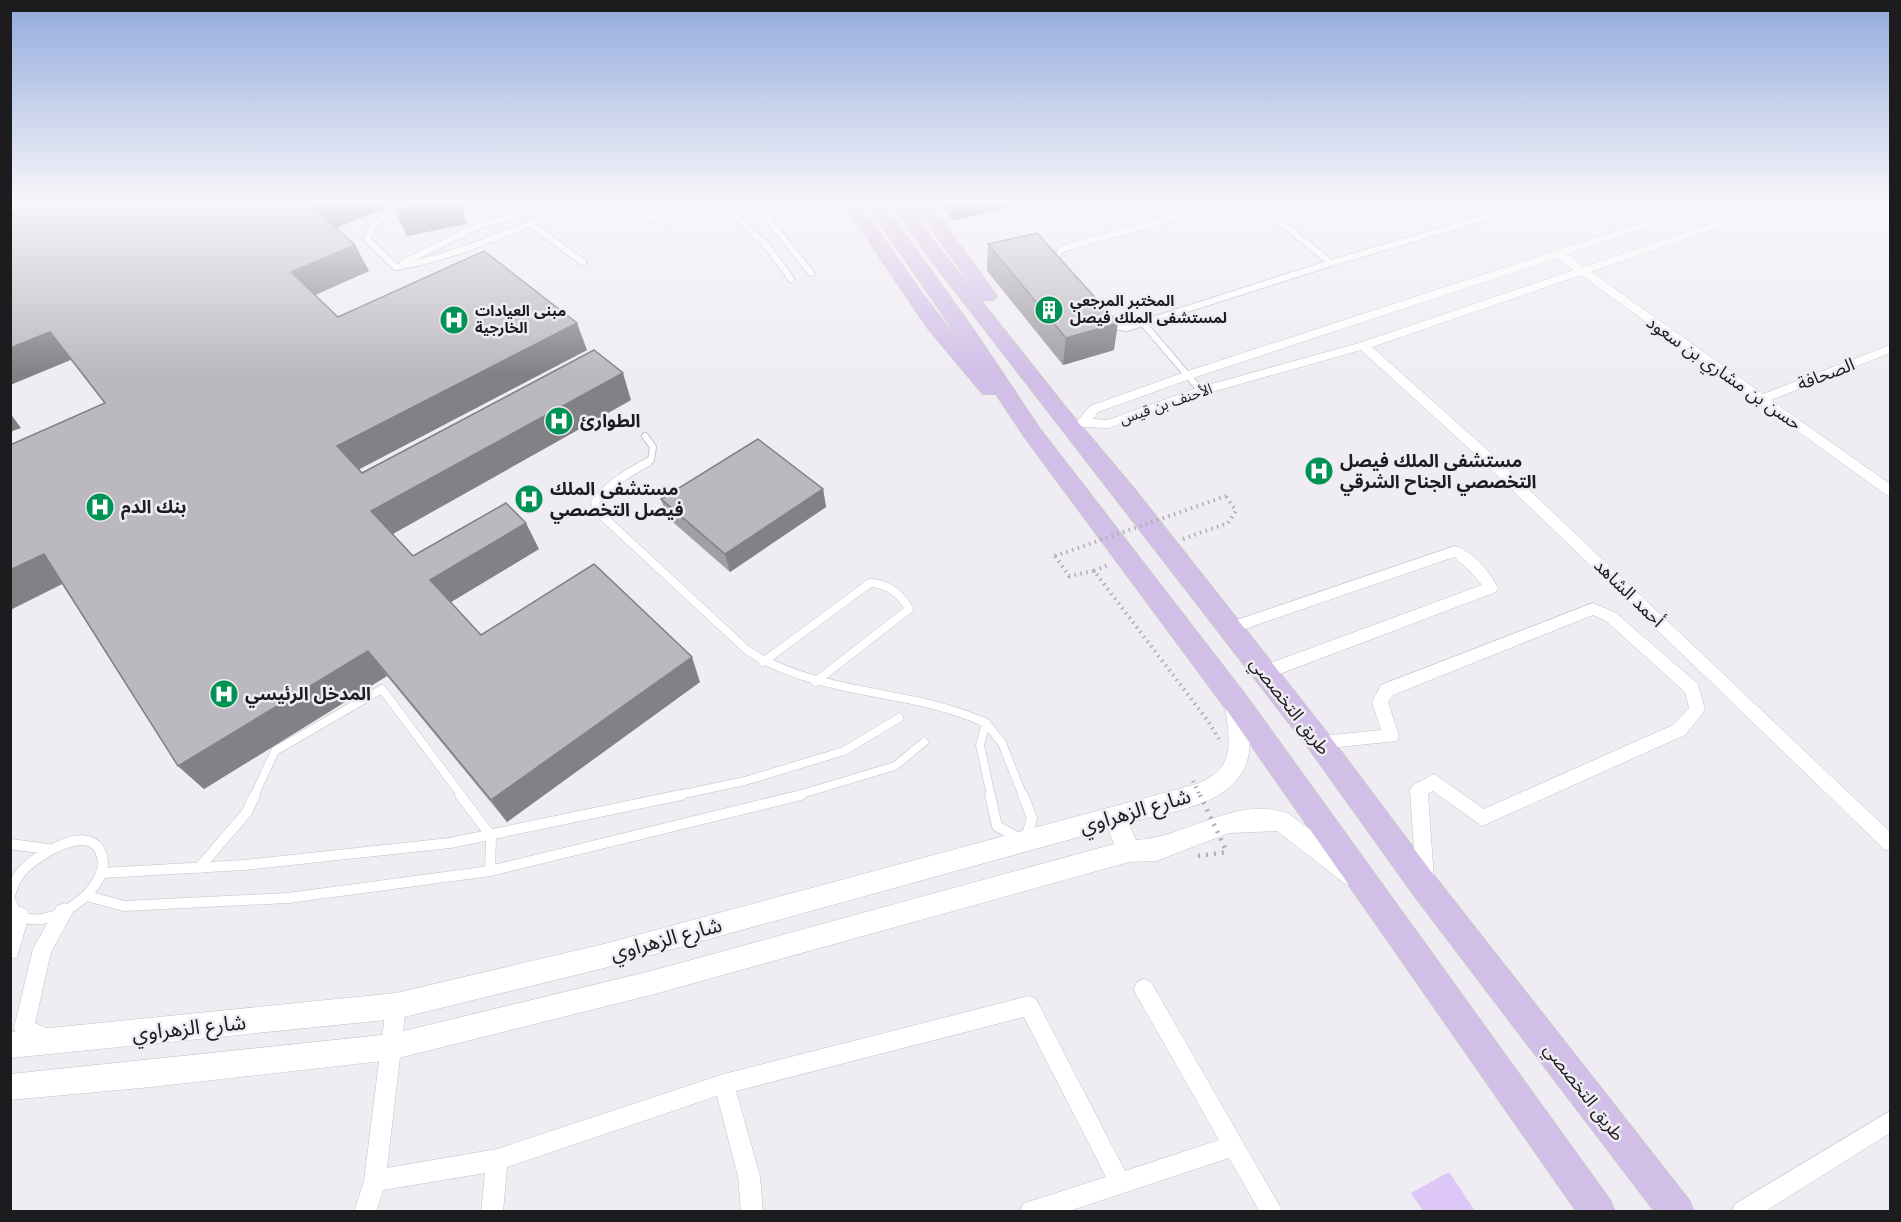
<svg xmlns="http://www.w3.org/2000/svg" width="1901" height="1222" font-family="Mulish,'Noto Sans Arabic',sans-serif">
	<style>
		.green { fill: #ddc7f7 }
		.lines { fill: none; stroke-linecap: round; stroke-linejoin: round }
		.service-far2-casing { stroke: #c3c0c7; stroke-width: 8 }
		.service-far1-casing { stroke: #c3c0c7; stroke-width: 9 }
		.service-casing { stroke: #c3c0c7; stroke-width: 11 }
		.minor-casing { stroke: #c3c0c7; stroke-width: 1 }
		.tertiary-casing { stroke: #c3c0c7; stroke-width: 1 }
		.primary-casing { stroke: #c9c8c9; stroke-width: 2 }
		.path-far1 { stroke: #afadb3; stroke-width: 4; stroke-dasharray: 1.5 4.5; stroke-linecap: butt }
		.path { stroke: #afadb3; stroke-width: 4.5; stroke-dasharray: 2 6; stroke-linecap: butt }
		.service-far2 { stroke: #fff; stroke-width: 6 }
		.service-far1 { stroke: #fff; stroke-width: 8 }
		.service { stroke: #fff; stroke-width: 10 }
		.minor { fill: #fff; fill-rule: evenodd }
		.tertiary { fill: #fff; fill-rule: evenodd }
		.primary { fill: #d2bfe8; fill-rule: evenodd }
		.path-bridge-far1 { stroke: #afadb3; stroke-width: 4; stroke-dasharray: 1.5 4.5; stroke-linecap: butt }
		.path-bridge { stroke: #afadb3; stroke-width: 4.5; stroke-dasharray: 2 6; stroke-linecap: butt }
		.wall { fill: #a19ea4 }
		.shaded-wall { fill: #838186 }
		.building { fill: #bbb8bf; stroke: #838186; stroke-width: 1.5 }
		.labels { text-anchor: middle; stroke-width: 5; stroke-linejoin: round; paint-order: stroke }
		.far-poi-label { font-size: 15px; font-weight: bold; fill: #1c1b1e; stroke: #efecf3; text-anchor: start }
		.far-street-label { font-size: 15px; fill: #1c1b1e; stroke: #efecf3 }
		.street-label { font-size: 18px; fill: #1c1b1e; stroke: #efecf3 }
		.poi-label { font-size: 18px; font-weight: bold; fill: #1c1b1e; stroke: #efecf3; text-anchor: start }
		.near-street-label { font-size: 21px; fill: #1c1b1e; stroke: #efecf3 }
	</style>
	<rect width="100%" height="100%" fill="#efecf3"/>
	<path class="green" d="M1449,1172L1475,1211H1423L1411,1193Z"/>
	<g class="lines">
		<g class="service-far2-casing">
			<g id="service-far2">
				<path d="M161,203L158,205L163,217"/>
				<path d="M502,203L510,206L527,203"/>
				<path d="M633,203L663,225"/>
				<path d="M722,203L767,246L791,279"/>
				<path d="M751,203L760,209L811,273"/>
				<path d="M1250,203L1264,209L1331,263"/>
				<path d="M530,224L583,262"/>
				<path d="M403,263L482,224L508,219L544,203"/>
				<path d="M1058,264L1057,256L1061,250L1071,246L1227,203"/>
				<path d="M396,267C456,257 522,227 578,203"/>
				<path d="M396,267L367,239L374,225L401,203"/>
				<path d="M1109,325L1127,328L1143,323"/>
				<path d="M1201,391L1143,323L1331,263L1535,203"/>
				<path d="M645,463L651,460L653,447L645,436"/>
			</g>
		</g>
		<g class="service-far1-casing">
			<g id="service-far1">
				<path d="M648,462C628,473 609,484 595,502L597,511L748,651C824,698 907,687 986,723"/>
				<path d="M763,662L870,583C887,583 901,594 909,609L815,682"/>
				<path d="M254,796L275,751L382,689L462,796"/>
				<path d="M674,796L745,781L844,751L899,718"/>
				<path d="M795,796L895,766L924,742"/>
				<path d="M991,796L980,745L986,723L1002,743L1023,796"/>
			</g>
		</g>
		<g class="service-casing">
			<g id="service">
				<path d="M460,795L491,836L490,871"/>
				<path d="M990,795L997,826L1025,842L1032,818L1023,795"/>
				<path d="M10,844L48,849"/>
				<path d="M199,868L247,812L255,795"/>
				<path d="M102,873L244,865L450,843L681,795"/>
				<path d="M10,895C13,886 16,877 23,870C36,856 85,825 99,849C121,886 41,939 17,912C14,909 12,904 10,900"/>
				<path d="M87,896L124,906L288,898L490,871L801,795"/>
			</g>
		</g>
		<g class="minor-casing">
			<g id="minor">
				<path d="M1702,203H1717L1567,254L1584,267L1772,203H1787L1591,272L1763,394L1890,345V353L1771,400L1890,484V496L1885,494L1581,275L1372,347L1484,447L1890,832V851L1884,849L1474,453L1361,350L1205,394L1109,428L1082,427L1076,423L1090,406L1185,372ZM1557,258L1574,270L1359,343L1197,388L1108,420L1093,419L1098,412L1193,378Z"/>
				<path d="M1455,546C1474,552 1489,571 1498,588L1496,592L1269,678L1263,679L1257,678L1255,673L1257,668L1482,585L1470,571L1454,557L1230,634L1225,632L1222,628L1225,624Z"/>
				<path d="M1593,603L1616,613L1698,684L1705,710L1685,735L1482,826L1433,791L1428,794L1434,880L1431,886L1425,889L1419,886L1416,880L1410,790L1413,785L1434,774L1484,809L1673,725L1689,708L1685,692L1606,621L1593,615L1393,695L1388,702L1399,736L1397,741L1319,749L1313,747L1311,742L1313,737L1381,730L1372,702L1381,685Z"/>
				<path d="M64,903L71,906L73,912L51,952L35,1023L52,1031L55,1038L52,1045L45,1048L17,1035L14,1028L33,949L57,906Z"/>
				<path d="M20,907L27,910L29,916L17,957L10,959V917L13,910Z"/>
				<path d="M1144,979L1151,982L1283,1212H1260L1229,1158L1066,1212H1020L1023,1204L1031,1201L1106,1177L1024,1017L736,1091L760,1176L763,1212H741L738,1176L717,1096L507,1167L503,1212H481L485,1173L383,1190L376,1212H354L364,1181L386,1006L389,999L396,996L403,999L406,1006L387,1168L497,1149L724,1074L1029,996L1036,999L1125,1171L1219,1140L1137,996L1134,989L1137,982Z"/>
				<path d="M1890,1111V1133L1764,1212H1732L1735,1204Z"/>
			</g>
		</g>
		<g class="tertiary-casing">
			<path id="tertiary" d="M1235,692L1242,695C1248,706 1248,719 1249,731C1258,803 1180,809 1128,823L1136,840C1186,838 1237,794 1289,814L1360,867L1364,875L1360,883L1352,886L1344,883L1277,831L1229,833L1156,861L1129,862L651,995L391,1060L151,1087L10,1100V1074L391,1034L651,971L1114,844L1108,829L604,968L396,1019L10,1058V1032L396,993L604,944L1193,785C1240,769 1228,741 1225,701L1228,695Z"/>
		</g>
		<g class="primary-casing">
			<g id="primary">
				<path d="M843,203H859L923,295L972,357L866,203H882L971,326L1040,429L1244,693L1610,1200L1615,1212H1577L1226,709L1026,439L996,394H983L927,327Z"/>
				<path d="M892,203H908L933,240L1067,409L1136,491L1328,734L1436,878L1689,1200L1694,1212H1655L1416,898L1310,750L921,247Z"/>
				<path d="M913,203H929L997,296L994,300H982Z"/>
			</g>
		</g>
		<g class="path-far1">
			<path d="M1183,539L1228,523L1236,511L1226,496"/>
			<path d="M1055,556L1069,576L1094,571L1208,721L1219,739"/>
			<path d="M1094,571L1110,564"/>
		</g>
		<path class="path" d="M1198,856L1227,852"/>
		<use href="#service-far2" class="service-far2"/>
		<use href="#service-far1" class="service-far1"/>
		<use href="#service" class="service"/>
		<use href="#minor" class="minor"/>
		<use href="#tertiary" class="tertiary"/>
		<use href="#primary" class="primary"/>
		<g class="path-bridge-far1">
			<path d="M1055,556L1226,496"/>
			<path d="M1193,781L1200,796"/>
		</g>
		<path class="path-bridge" d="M1200,795L1227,852"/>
	</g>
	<g class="wall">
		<path d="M938,203H1025L953,221Z"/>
		<path d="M389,206L336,228L355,245L369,271L315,295L338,317L587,350L359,469L362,473L631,400L393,534L413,556L539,549L451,602L481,635L700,682L507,822L387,676L204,789L178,766L62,584L10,610V445L105,403L71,360L10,385V214Z"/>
		<path d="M988,244L1114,350L1063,365L987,271Z"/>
		<path d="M823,489L826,507L730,572L667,517L661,499Z"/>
	</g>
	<g class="shaded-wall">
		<path d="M319,203H394L389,206L324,233L311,206Z"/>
		<path d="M430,203H461L467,224L407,236L395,210Z"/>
		<path d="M953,203H1025L953,221Z"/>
		<path d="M355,245L369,271L306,299L291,272Z"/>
		<path d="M577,323L587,350L354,472L337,446Z"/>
		<path d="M1118,323L1114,350L1063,365L1066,338Z"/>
		<path d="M50,332L72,359L10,385V348Z"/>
		<path d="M623,373L631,400L387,537L371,511Z"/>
		<path d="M10,413L21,428L10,432Z"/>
		<path d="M823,489L826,507L730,572L725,554Z"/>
		<path d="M526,523L539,549L446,605L430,580Z"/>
		<path d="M44,554L70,580L10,610V570Z"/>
		<path d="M368,651L387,676L204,789L178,766Z"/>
		<path d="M692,657L700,682L507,822L491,800Z"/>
	</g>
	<g class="building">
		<path d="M20,203H144L153,211L175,203H319L311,206L355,245L291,272L338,317L484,251L577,323L337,446L362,473L594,350L623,373L371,511L413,556L506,503L526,523L430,580L481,635L594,564L692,657L491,800L368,651L178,766L44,554L10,570V445L105,403L50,332L10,348V214L24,209Z"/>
		<path d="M394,203H430L395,210Z"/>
		<path d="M1037,233L1118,323L1066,338L988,244Z"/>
		<path d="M758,439L823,489L725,554L661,499Z"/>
	</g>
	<linearGradient id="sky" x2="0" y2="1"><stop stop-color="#91aadc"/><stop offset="0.54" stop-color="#f8f6fa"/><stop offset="1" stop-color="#f8f6fa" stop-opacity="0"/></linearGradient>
	<rect width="1901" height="374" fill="url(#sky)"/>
	<defs>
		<g id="building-disc" transform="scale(1.5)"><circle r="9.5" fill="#009354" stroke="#efecf3"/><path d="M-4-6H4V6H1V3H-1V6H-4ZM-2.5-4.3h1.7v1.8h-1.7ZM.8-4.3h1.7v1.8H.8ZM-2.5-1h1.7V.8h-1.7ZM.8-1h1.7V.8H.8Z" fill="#fff"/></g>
		<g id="hospital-disc" transform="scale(1.5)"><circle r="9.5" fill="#009354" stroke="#efecf3"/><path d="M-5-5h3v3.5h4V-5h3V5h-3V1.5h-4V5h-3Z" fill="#fff"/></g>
	</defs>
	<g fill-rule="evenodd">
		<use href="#building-disc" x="1049" y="310"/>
		<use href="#hospital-disc" x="454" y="320"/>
		<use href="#hospital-disc" x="559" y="421"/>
		<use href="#hospital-disc" x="1319" y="471"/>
		<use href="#hospital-disc" x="529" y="499"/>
		<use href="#hospital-disc" x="100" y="507"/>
		<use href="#hospital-disc" x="224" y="694"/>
	</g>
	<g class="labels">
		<g class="far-poi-label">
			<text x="1070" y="306">المختبر المرجعي<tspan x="1070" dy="17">لمستشفى الملك فيصل</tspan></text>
			<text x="475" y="316">مبنى العيادات<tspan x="475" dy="17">الخارجية</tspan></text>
		</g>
		<g class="far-street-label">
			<text transform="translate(1166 404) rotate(-19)" y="5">الأحنف بن قيس</text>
		</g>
		<g class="street-label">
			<text transform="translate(1724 373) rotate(35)" y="6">حسن بن مشاري بن سعود</text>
			<text transform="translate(1826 374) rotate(-21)" y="6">الصحافة</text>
			<text transform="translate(1629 593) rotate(44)" y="6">أحمد الشاهد</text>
			<text transform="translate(1290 706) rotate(52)" y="6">طريق التخصصي</text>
			<text transform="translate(1584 1092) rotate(52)" y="6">طريق التخصصي</text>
		</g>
		<g class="poi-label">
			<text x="580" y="427">الطوارئ</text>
			<text x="1340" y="467">مستشفى الملك فيصل<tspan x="1340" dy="21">التخصصي الجناح الشرقي</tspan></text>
			<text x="550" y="495">مستشفى الملك<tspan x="550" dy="21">فيصل التخصصي</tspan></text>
			<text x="121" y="513">بنك الدم</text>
			<text x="245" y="700">المدخل الرئيسي</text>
		</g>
		<g class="near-street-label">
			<text transform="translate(1135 811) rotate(-16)" y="7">شارع الزهراوي</text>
			<text transform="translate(666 939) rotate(-15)" y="7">شارع الزهراوي</text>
			<text transform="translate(189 1028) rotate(-6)" y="7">شارع الزهراوي</text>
		</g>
	</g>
	<rect width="1901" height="1222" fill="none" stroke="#1c1b1e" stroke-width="24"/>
</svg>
